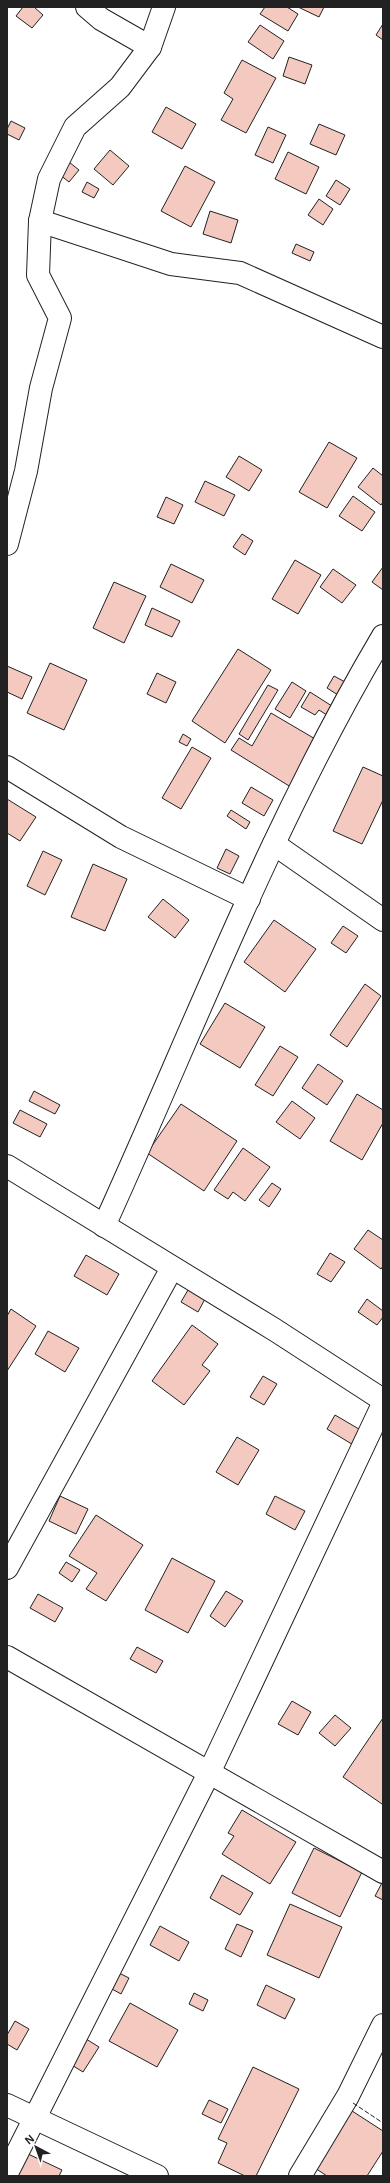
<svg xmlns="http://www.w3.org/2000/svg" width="390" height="2183" font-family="Arial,sans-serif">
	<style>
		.building { fill: #f3c9c0; stroke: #222 }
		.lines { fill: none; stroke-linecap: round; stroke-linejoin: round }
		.street-casing { stroke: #222; stroke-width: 24 }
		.street { stroke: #fff; stroke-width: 22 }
		.fence { stroke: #222; stroke-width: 1; stroke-dasharray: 5 2; stroke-linecap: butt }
	</style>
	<rect width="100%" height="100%" fill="#fff"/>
	<g class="building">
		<path d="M23,7H34L43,15L32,28L16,16Z"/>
		<path d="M265,7H287L298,14L288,31L260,14Z"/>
		<path d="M298,7H324L319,17Z"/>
		<path d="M383,24V40L376,35Z"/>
		<path d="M260,25L284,41L273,59L248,42Z"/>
		<path d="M289,57L312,65L305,84L283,76Z"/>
		<path d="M242,60L276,78L246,133L221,120L233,99L224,93Z"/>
		<path d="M166,107L196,124L182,149L152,132Z"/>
		<path d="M11,121L25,128L19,140L7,134V129Z"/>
		<path d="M319,124L345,135L336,155L310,144Z"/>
		<path d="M268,127L286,135L273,163L255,155Z"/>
		<path d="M110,150L129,166L113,185L94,169Z"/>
		<path d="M288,152L319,167L306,194L275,179Z"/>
		<path d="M64,158L79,170L69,182L54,170Z"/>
		<path d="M185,166L215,182L191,227L161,211Z"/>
		<path d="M336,180L350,189L340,205L326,196Z"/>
		<path d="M87,182L99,189L94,198L82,192Z"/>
		<path d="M319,199L333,209L323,225L308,215Z"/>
		<path d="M210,211L238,220L231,243L203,234Z"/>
		<path d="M296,244L314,252L310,261L292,253Z"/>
		<path d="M329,442L357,458L327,508L299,492Z"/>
		<path d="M239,456L262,470L249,491L226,477Z"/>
		<path d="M373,468L383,476V502L381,505L358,487Z"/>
		<path d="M205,481L235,495L224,516L195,502Z"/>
		<path d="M353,496L375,512L362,531L339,516Z"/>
		<path d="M166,497L183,505L174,524L157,517Z"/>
		<path d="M242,534L253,541L245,555L233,547Z"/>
		<path d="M295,560L321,575L298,614L272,599Z"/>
		<path d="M171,564L204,580L192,603L160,587Z"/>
		<path d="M383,567V590L372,582Z"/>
		<path d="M333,569L356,585L342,603L320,587Z"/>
		<path d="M114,582L146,596L124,643L93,628Z"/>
		<path d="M152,608L180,621L172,637L145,625Z"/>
		<path d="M238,649L271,670L225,743L192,721Z"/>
		<path d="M50,663L87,680L64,730L27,713Z"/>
		<path d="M7,666L32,677L22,699L7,692Z"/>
		<path d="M157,673L176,682L166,703L147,694Z"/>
		<path d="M334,676L345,682L338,695L327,688Z"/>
		<path d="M292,682L306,691L290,718L275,709Z"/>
		<path d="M268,685L278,690L248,740L239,734Z"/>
		<path d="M310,692L335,708L330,717L319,710L315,715L301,707Z"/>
		<path d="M271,713L322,743L294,789L231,750L239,738L252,746Z"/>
		<path d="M183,734L191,739L187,746L179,742Z"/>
		<path d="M192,747L211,758L181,809L162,798Z"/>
		<path d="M363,767L383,776V800L362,844L333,831Z"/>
		<path d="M251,787L273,800L264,816L242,803Z"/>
		<path d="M7,799L36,817L20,841L7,833Z"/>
		<path d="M231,810L250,822L246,829L227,816Z"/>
		<path d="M226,849L239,856L230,874L217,868Z"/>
		<path d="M43,851L62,860L45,895L27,886Z"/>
		<path d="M93,864L127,879L105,931L71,917Z"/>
		<path d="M163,899L189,920L175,938L148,917Z"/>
		<path d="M274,920L316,949L285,992L244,962Z"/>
		<path d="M343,926L358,936L346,953L331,943Z"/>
		<path d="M365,984L381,996L347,1047L330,1035Z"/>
		<path d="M225,1003L265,1027L240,1068L200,1044Z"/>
		<path d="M280,1046L298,1057L273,1096L255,1085Z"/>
		<path d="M318,1064L343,1081L327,1105L302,1088Z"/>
		<path d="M34,1091L60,1105L55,1114L29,1101Z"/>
		<path d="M357,1094L383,1110V1123L362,1160L330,1141Z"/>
		<path d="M292,1101L315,1118L300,1139L276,1122Z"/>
		<path d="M181,1104L237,1141L204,1191L147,1153Z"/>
		<path d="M20,1110L47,1124L40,1137L13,1123Z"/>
		<path d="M243,1148L270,1167L245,1201L233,1192L228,1199L214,1190Z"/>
		<path d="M272,1183L281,1189L269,1207L259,1200Z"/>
		<path d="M368,1230L383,1240V1266L381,1269L354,1249Z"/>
		<path d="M330,1253L345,1262L331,1282L317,1274Z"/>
		<path d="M86,1255L119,1274L107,1295L74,1276Z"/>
		<path d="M188,1290L205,1299L198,1312L181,1302Z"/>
		<path d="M367,1299L383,1311V1317L377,1325L358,1312Z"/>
		<path d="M11,1309L36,1326L7,1371V1316Z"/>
		<path d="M192,1325L218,1344L202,1365L210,1371L184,1405L152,1381Z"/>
		<path d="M48,1331L79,1348L65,1372L35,1354Z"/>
		<path d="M263,1376L277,1384L264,1405L250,1397Z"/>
		<path d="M335,1415L364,1432L355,1446L327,1429Z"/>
		<path d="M237,1437L259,1450L238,1485L216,1472Z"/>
		<path d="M60,1496L88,1509L76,1534L49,1521Z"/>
		<path d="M275,1496L305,1511L295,1530L266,1514Z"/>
		<path d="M96,1515L143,1545L106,1601L86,1589L97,1573L69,1556Z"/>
		<path d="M172,1558L215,1581L188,1633L145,1610Z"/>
		<path d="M66,1562L80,1570L72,1582L59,1573Z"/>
		<path d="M226,1591L243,1601L225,1627L210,1616Z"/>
		<path d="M38,1594L63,1608L55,1622L30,1608Z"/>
		<path d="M137,1647L163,1661L156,1673L130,1659Z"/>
		<path d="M292,1701L311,1712L298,1735L278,1724Z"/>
		<path d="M335,1715L351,1728L335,1746L319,1733Z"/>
		<path d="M383,1718V1804H382L343,1777Z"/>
		<path d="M242,1810L296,1842L270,1884L222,1854L234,1836L228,1833Z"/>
		<path d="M314,1848L362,1872L340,1917L292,1893Z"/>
		<path d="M222,1875L253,1893L240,1915L210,1898Z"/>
		<path d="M383,1881V1900L375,1896Z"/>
		<path d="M290,1904L342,1927L319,1978L267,1955Z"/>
		<path d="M237,1924L253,1931L241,1957L225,1949Z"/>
		<path d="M160,1926L189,1942L179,1961L150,1945Z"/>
		<path d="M111,1969L129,1978L121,1994L103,1984Z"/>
		<path d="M266,1985L295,1999L285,2019L257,2005Z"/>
		<path d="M194,1993L208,2000L203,2011L189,2004Z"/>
		<path d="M130,2003L178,2030L157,2067L109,2041Z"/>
		<path d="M15,2021L29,2029L17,2050L7,2044V2035Z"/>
		<path d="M83,2037L99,2047L83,2072L67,2062Z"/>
		<path d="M253,2067L299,2089L256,2176H245L218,2163L227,2143L218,2139Z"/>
		<path d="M209,2100L228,2109L221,2123L202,2114Z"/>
		<path d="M349,2109L383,2131V2151L367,2176H327L312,2166Z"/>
		<path d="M26,2153L62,2170L59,2176H15Z"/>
	</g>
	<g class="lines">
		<g class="street-casing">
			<g id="street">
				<path d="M87,7L101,19L150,47"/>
				<path d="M40,221L171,264L240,273L383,337"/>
				<path d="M7,544L26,471L41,388L60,318L38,275L40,221L49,179L75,127L120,87L150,47L164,7"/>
				<path d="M7,767L121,837L249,899"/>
				<path d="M274,844L383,920"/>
				<path d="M7,1166L275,1330L383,1400"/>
				<path d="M104,1226C194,1028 272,823 383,636"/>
				<path d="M7,1568L172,1268"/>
				<path d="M7,1657L383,1872"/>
				<path d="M7,2105L157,2176"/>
				<path d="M7,2173L209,1773L383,1404"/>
				<path d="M300,2176L348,2096L383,2025"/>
			</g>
		</g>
		<use href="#street" class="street"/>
		<path class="fence" d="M353,2103L383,2123"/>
	</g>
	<rect width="390" height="2183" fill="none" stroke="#222222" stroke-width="16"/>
	<g transform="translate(36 2147) rotate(319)" stroke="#ffffff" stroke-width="3" paint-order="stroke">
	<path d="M0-3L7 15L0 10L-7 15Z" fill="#222222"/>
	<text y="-6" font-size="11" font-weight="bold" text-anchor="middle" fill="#222222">N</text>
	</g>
</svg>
